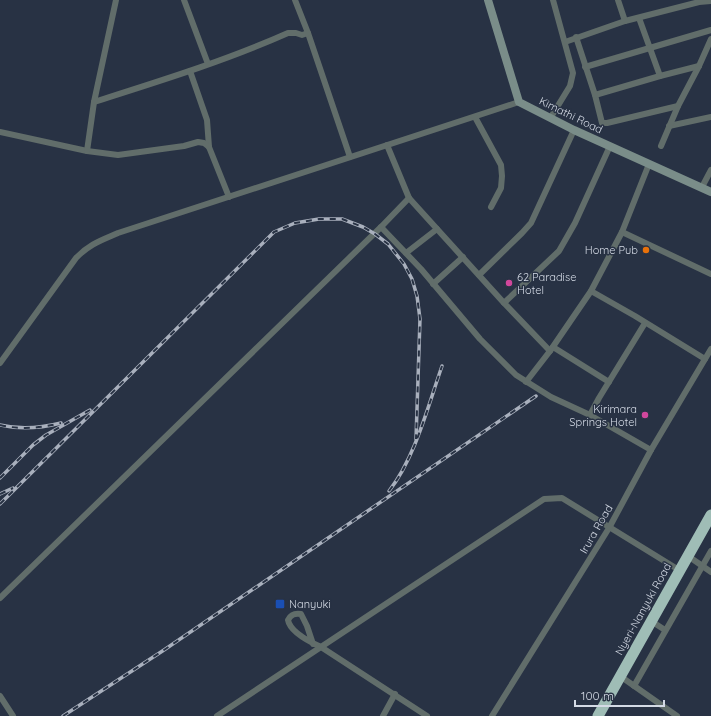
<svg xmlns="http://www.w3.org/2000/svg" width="711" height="716" font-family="Quicksand,sans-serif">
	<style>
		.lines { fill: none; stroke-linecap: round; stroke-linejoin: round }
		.street { stroke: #616d6a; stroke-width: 6 }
		.secondary { stroke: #7a8d89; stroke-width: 8 }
		.highway { stroke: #9fbdb6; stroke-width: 11 }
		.rail-casing { stroke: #a9b0bd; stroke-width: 3.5 }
		.rail { stroke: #283244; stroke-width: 2; stroke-dasharray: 6; stroke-linecap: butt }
		.food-dot { fill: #e8710a; stroke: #283244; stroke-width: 1.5 }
		.hotel-dot { fill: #d1479c; stroke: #283244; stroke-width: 1.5 }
		.transit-dot { fill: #1a4fb4; stroke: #283244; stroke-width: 1.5 }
		.labels { text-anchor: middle; stroke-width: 3; stroke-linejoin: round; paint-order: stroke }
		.street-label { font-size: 11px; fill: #d4dae5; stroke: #283244 }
		.poi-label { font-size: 11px; fill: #d4dae5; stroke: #283244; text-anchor: end }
	</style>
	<rect width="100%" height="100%" fill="#283244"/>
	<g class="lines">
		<g class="street">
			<path d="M184,0L208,64"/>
			<path d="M295,0L308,33L350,157"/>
			<path d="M618,0L625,21"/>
			<path d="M639,18L660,76"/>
			<path d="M576,37L595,95L602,123H607L678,106"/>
			<path d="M565,42L625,21L699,2L711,1"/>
			<path d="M585,67L711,30"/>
			<path d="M190,71L207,120L209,147"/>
			<path d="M595,95L660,76L699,66"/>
			<path d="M94,102C160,81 225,61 288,33H296L302,35L308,33"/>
			<path d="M475,117L501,165L502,176L501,188L491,207"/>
			<path d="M551,117L570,86L573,73L553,0"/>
			<path d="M669,126L711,117"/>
			<path d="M0,132L87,151L118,155L184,146L198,142L204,143L209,147L229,197"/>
			<path d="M387,145L409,198L504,303L550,351"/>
			<path d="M661,146L678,106L699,66L711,39"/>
			<path d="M87,151L94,102L116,0"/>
			<path d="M702,187L711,170"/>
			<path d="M381,227L421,269L480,339L516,375L551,397L590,415"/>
			<path d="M622,232L711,274"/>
			<path d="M406,253L437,229"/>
			<path d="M479,275L522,233L531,223L574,130"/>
			<path d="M433,284L463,257"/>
			<path d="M591,291L635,316L705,359"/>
			<path d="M504,303L559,251L575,223L610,146"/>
			<path d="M645,323L599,398L590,415L651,450"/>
			<path d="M553,347L609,382"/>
			<path d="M0,363L76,258C89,244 102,240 118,233L519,102"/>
			<path d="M526,382L550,351L591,291L622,232L649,164"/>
			<path d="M688,556L711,572"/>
			<path d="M0,598L381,227L409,198"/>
			<path d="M651,621L665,630"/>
			<path d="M313,644L307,626L301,614C295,613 291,614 288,620C290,632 310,642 321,647L427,716"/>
			<path d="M620,676L677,716"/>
			<path d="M634,686L711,551"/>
			<path d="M0,696L13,716"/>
			<path d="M217,716L544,499L562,498L679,570"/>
			<path d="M383,716L395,694"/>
			<path d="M492,716L609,528L651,450L711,349"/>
		</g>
		<path class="secondary" d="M488,0L519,102L574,130L711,192"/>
		<path class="highway" d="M598,716L711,515"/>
		<g class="rail-casing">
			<g id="rail">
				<path d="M0,425C21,430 41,428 61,423"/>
				<path d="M0,478L33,445L46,435L90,410"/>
				<path d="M389,491C415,458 428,406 442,366"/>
				<path d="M0,494L13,488"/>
				<path d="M0,504L274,232L295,223L319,219H342L363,227L375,234L388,244L404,264L412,279L417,296L420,319L416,439"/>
				<path d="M63,716L164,650L536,396"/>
			</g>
		</g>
		<use href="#rail" class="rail"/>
	</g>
	<circle class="food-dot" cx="646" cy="250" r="4"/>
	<g class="hotel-dot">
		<circle cx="509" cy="283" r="4"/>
		<circle cx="645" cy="415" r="4"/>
	</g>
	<rect class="transit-dot" x="275" y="599" width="10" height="10" rx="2"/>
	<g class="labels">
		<g class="street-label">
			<text transform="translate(571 115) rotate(26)" y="4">Kimathi Road</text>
			<text transform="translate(596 529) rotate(-60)" y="4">Irura Road</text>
			<text transform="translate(643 609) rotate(-61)" y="4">Nyeri-Nanyuki Road</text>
		</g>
		<g class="poi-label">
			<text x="638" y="254">Home Pub</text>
			<text x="517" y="281" text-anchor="start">62 Paradise<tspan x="517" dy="13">Hotel</tspan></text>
			<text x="637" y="413">Kirimara<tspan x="637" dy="13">Springs Hotel</tspan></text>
			<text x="289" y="608" text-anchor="start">Nanyuki</text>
		</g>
	</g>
	<path d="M575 700v6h89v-6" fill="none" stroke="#d4dae5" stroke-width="2"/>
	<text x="581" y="700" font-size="12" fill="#d4dae5" stroke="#283244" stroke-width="3" paint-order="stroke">100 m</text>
</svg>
